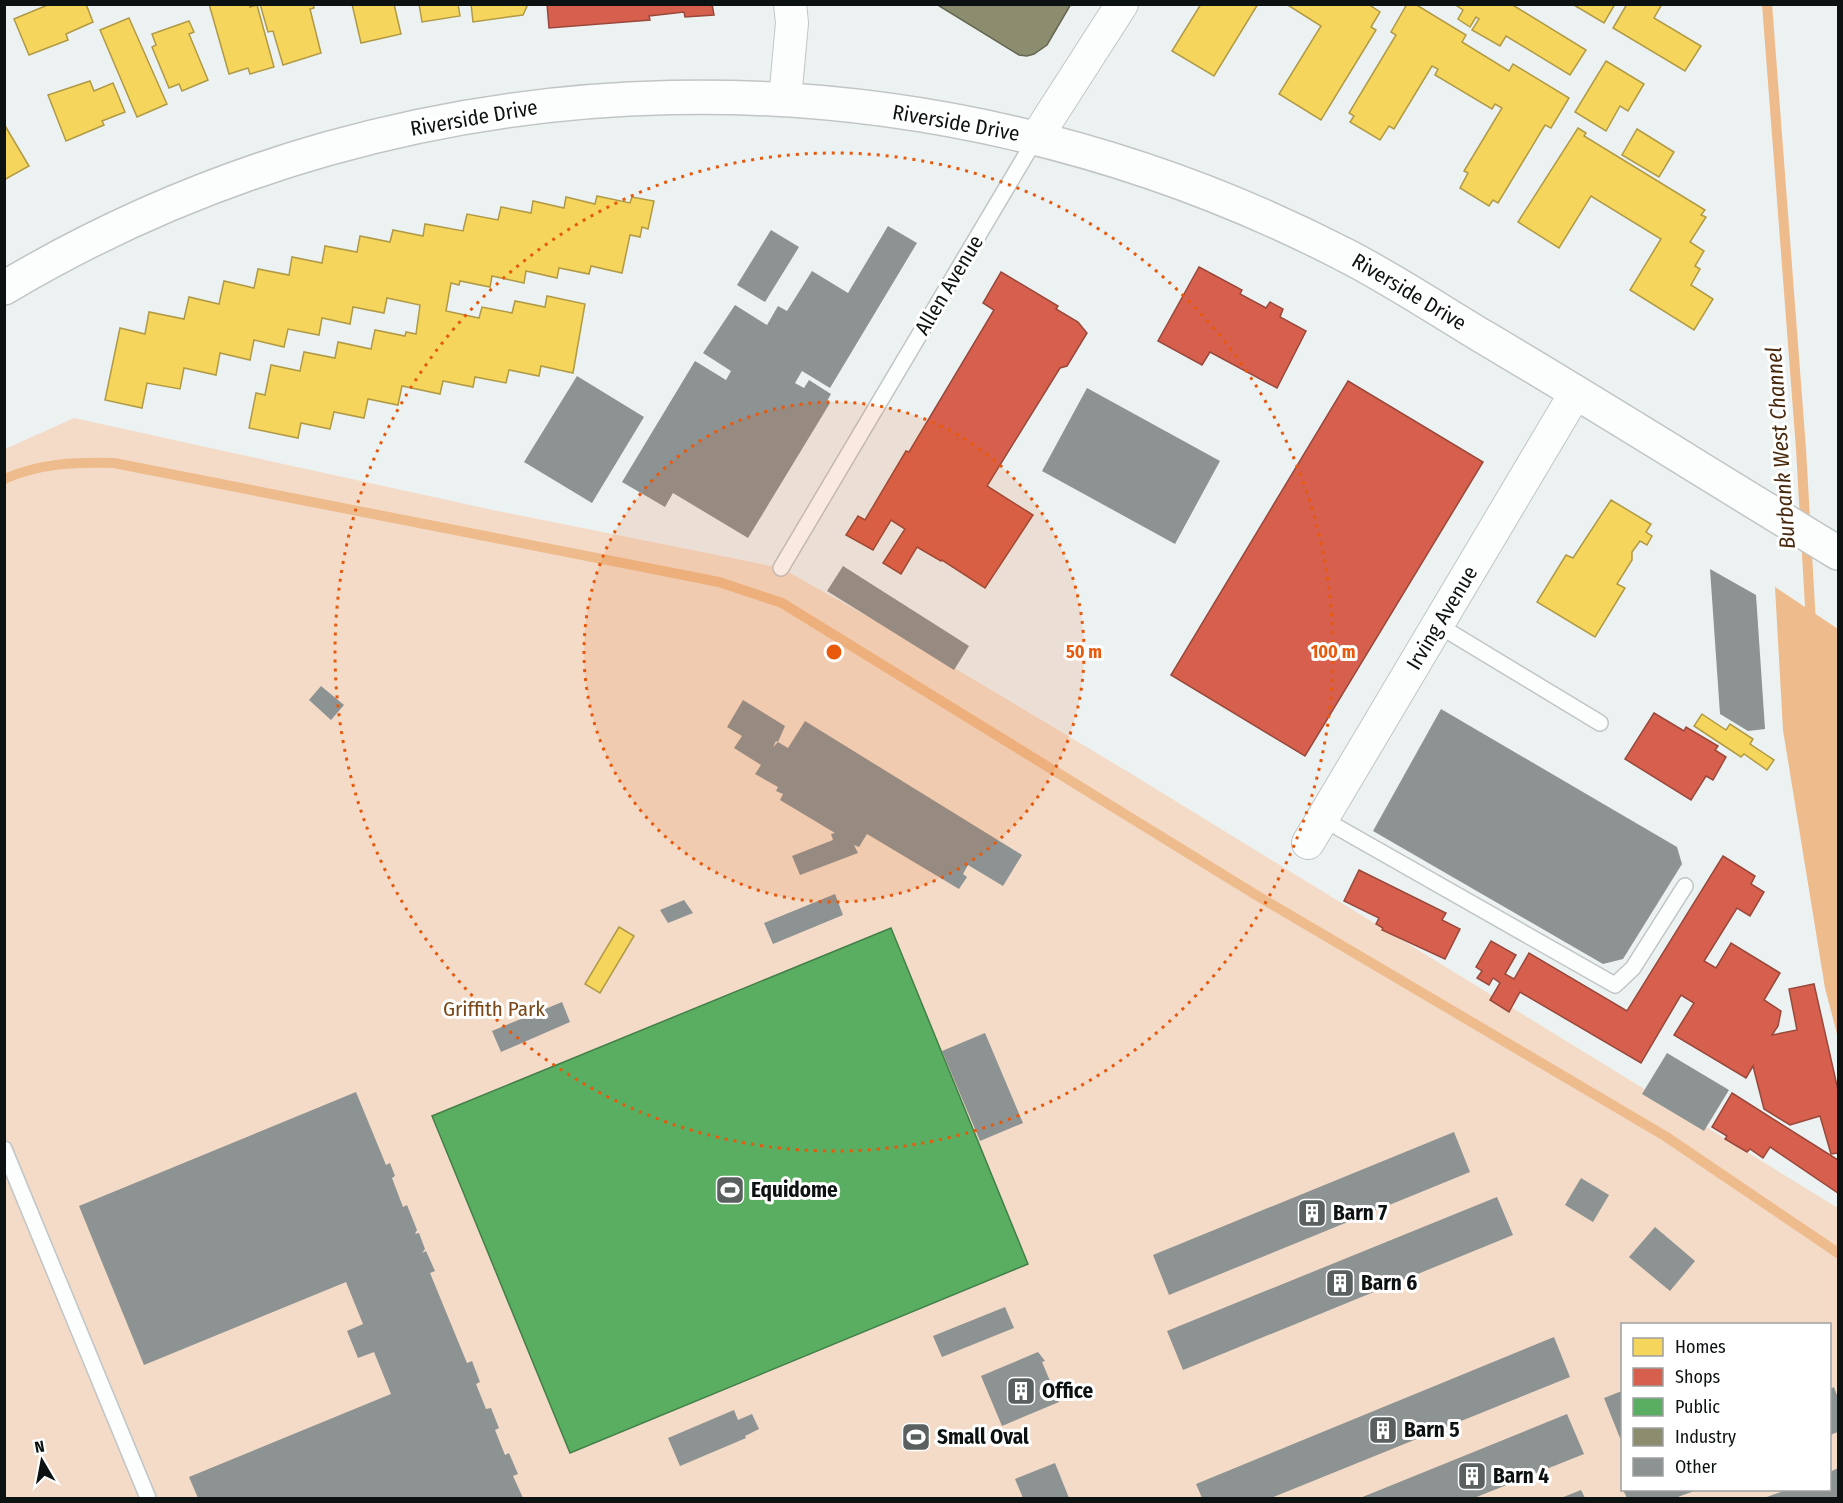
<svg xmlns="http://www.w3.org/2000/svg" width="1843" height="1503" font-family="'Fira Sans Condensed',sans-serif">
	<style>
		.green { fill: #f3dbc7; fill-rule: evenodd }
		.water { fill: #eebb8d }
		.homes { fill: #f6d55c; stroke: #b09a46; stroke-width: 1.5 }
		.shops { fill: #d6604d; stroke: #99483b; stroke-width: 1.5 }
		.public { fill: #5aae61; stroke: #437f49; stroke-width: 1.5 }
		.industry { fill: #8c8c6e; stroke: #666752; stroke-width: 1.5 }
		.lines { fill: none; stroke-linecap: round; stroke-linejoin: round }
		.stream { stroke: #eebb8d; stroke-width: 10 }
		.building { fill: #8d9292 }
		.service-casing { stroke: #c1c5c6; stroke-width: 18 }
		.minor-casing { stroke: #c1c5c6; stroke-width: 34 }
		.secondary-casing { stroke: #c1c5c6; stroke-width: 36 }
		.service { stroke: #fcfdfd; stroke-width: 15 }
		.minor { stroke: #fcfdfd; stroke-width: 32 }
		.secondary { stroke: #fcfdfd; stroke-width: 33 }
		.ring { fill: none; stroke: #e8590c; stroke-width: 3; stroke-dasharray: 3 6 }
		.labels { text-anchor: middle; stroke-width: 6; stroke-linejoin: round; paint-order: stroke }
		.street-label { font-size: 21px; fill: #0c1111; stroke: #fff }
		.park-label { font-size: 21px; fill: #794718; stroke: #fff }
		.poi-label { font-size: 21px; font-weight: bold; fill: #0c1111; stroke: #fff; text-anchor: start }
		.water-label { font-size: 22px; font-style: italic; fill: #492a0e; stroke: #fff }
		.centre { fill: #e8590c; stroke: #fff; stroke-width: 3 }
		.ring-label { font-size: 18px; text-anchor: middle; font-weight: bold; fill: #e8590c; stroke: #fff; stroke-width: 6; stroke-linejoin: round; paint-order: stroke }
	</style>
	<rect width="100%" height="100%" fill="#ecf2f2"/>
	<path class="green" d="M74,418L488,509L781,568L881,624L1125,770L1838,1208V1498H5V449ZM1622,1324H1830V1490H1622Z"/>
	<path class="water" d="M1775,587L1838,629V1038L1825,988L1783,730Z"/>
	<g class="homes">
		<path d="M50,4H86L93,22L66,34L68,40L29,55L14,19Z"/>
		<path d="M209,4H249L250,7L257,5L274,67L250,74L248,68L229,74Z"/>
		<path d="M260,4H313L314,8L310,9L321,53L283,65L273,31L268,32Z"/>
		<path d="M352,4H394L401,34L361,43Z"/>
		<path d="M419,4H458L460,16L422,22Z"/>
		<path d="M471,4H528L523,15L473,22Z"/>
		<path d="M1201,4H1258L1214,76L1172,51Z"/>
		<path d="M1286,4H1368L1380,12L1371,27L1376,30L1321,120L1279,94L1321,26Z"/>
		<path d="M1407,4H1415L1466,35L1462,42L1509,71L1513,64L1569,98L1551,128L1545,125L1498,203L1493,200L1489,206L1460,188L1468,173L1464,171L1502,108L1495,104L1492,109L1435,75L1438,69L1432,66L1394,129L1389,126L1380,140L1350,122L1354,116L1349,113L1396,35L1391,32Z"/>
		<path d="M1454,4H1511L1586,50L1570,75L1506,36L1500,46L1472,30L1479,19L1476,17L1470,27L1458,19L1463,10Z"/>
		<path d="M1572,4H1615L1604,23Z"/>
		<path d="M1627,4H1662L1654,18L1701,46L1685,71L1613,28Z"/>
		<path d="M129,18L167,104L137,117L100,30Z"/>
		<path d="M189,21L194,32L189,34L208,80L182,91L179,84L169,88L152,47L156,45L152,34Z"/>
		<path d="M1606,61L1644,84L1628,111L1620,106L1606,131L1575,112Z"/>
		<path d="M90,81L94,91L113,83L125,112L102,121L104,125L66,141L48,95Z"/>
		<path d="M4,124L29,166L4,180Z"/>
		<path d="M1578,128L1586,133L1584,136L1705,210L1701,215L1706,217L1690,242L1704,251L1695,266L1700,269L1691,285L1713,299L1694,330L1630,290L1661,239L1591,196L1559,248L1518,222Z"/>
		<path d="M1637,129L1674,152L1659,177L1622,155Z"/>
		<path d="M597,196L630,203L632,197L654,201L648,229L642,227L640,237L630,235L622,273L591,266L589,274L559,268L557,278L526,271L524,283L492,276L490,287L460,281L459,285L451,283L446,311L479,318L482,307L512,313L515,301L545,307L547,296L585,304L573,373L541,366L539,376L509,370L506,383L475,377L473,387L443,381L440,394L402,386L398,405L368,399L364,418L334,412L330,429L301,423L298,438L249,428L256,393L265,395L271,365L300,371L304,352L335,358L338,342L371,349L375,330L405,336L406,332L416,334L420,305L387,298L384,313L353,307L350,324L322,318L319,335L288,329L284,347L254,340L250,360L220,353L216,375L184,368L180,389L147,383L142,408L105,400L120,328L145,334L149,312L184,319L189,297L219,304L224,281L254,288L258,269L289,275L292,257L322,263L325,246L357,252L360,236L390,242L393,230L423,236L425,224L463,231L467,214L498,220L501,207L531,213L533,201L564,208L566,197L595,204Z"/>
		<path d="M1611,500L1651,524L1646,532L1652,536L1647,545L1640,541L1632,552V560L1617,584L1625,588L1595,637L1537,602L1566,555L1573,558Z"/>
		<path d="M1702,714L1726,730L1730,724L1753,739L1750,744L1774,760L1767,770L1744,754L1741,757L1694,726Z"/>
		<path d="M619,927L634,936L600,993L585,984Z"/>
	</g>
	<g class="shops">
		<path d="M547,4H712L714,15L685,17L684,12L649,16L650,20L549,28Z"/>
		<path d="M1199,267L1242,290L1240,294L1266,308L1270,302L1283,309L1280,317L1306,331L1277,388L1210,352L1202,365L1158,341Z"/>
		<path d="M1001,272L1058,306L1056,309L1078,322L1087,333L1067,366L1060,368L987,486L1033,515L985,588L942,560L941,561L917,547L901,574L883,563L905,529L891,520L873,550L846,535L858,516L865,520L906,451L909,452L994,310L983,303Z"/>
		<path d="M1348,381L1483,462L1305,756L1171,675Z"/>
		<path d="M1654,713L1684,731L1686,727L1718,746L1715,750L1726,757L1713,780L1706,776L1691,800L1625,759Z"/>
		<path d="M1723,856L1755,876L1751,884L1764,892L1750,916L1737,908L1704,961L1716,968L1731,943L1780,973L1764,1000L1781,1011L1778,1026L1772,1035L1797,1030L1789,989L1814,984L1838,1090V1153L1831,1154L1820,1116L1790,1125L1764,1109L1753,1066L1746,1078L1674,1035L1694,1003L1681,995L1641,1063L1520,992L1509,1012L1490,1000L1500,983L1493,978L1489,985L1477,978L1482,971L1476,967L1491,941L1516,955L1505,974L1514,979L1529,953L1627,1011Z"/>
		<path d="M1359,870L1446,913L1442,920L1460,929L1445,959L1382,930L1383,928L1376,924L1379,918L1344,901Z"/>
		<path d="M1732,1093L1838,1160V1193L1770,1147L1763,1158L1750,1149L1747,1152L1725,1139L1727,1136L1712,1127Z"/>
	</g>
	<path class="public" d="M891,928L1028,1264L570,1453L432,1116Z"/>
	<path class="industry" d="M936,4H1071L1047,45L1034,54L1027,56L1019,55Z"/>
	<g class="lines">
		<g class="stream">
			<path d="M1767,4L1801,449L1811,624"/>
			<path d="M4,479C41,463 75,462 114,463L719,582L782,603L1256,895L1665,1136L1838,1253"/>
		</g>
	</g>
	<g class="building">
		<path d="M888,226L917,243L830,388L802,371L795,383L804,388L809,380L831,394L827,401L830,403L748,538L673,493L665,507L622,482L695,361L726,380L731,371L703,353L735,305L767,325L778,306L787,311L812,271L848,293Z"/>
		<path d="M771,230L799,247L765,302L737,285Z"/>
		<path d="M577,376L644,417L592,503L524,462Z"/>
		<path d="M1087,388L1220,461L1175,544L1042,471Z"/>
		<path d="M843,566L969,646L954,670L827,591Z"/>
		<path d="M1710,569L1756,595L1765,729L1748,731L1720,714Z"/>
		<path d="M321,686L344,705L331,720L309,700Z"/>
		<path d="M743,700L785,726L778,742L776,741L773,747L778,742L788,748L805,721L1022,855L1003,886L968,865L963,874L967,877L959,889L867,834L859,847L854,845L858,853L800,875L792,856L833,840L831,834L835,833L780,800L783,794L776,791L778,787L755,774L761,765L734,748L742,736L727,727Z"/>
		<path d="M1441,709L1677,847L1682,864L1623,959L1603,964L1373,831Z"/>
		<path d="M835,894L843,915L773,944L764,923Z"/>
		<path d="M684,900L693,913L668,923L660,910Z"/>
		<path d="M562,1002L570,1022L501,1052L492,1031Z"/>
		<path d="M985,1033L1023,1123L980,1141L942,1051Z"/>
		<path d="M1667,1053L1729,1090L1704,1131L1642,1094Z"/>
		<path d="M356,1092L386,1165L390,1163L395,1176L392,1178L403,1207L407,1205L417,1230L415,1234L419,1233L425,1249L422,1253L426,1251L435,1271L430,1273L467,1363L472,1361L480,1382L476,1384L486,1409L491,1408L499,1428L495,1430L505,1455L509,1453L518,1474L513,1476L523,1498H198L189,1477L391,1394L374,1352L358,1358L347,1331L363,1324L346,1282L144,1365L79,1206Z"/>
		<path d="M1454,1132L1470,1172L1169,1295L1153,1255Z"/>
		<path d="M1581,1178L1609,1195L1593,1222L1565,1205Z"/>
		<path d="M1497,1197L1513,1235L1183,1370L1167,1331Z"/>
		<path d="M1655,1227L1695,1261L1670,1291L1629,1257Z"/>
		<path d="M1005,1307L1014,1328L942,1357L933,1336Z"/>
		<path d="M1554,1337L1570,1377L1271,1498H1202L1196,1484Z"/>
		<path d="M1038,1352L1045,1361L1042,1362L1059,1402L1002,1426L981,1376Z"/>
		<path d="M1834,1387L1838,1398V1432L1830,1435V1389Z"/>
		<path d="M1622,1391V1437L1620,1438L1604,1398Z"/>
		<path d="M734,1410L738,1420L752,1414L759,1429L745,1436L746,1438L680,1466L668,1438Z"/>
		<path d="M1567,1414L1584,1454L1474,1498H1360Z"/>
		<path d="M1055,1463L1069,1498H1023L1015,1479Z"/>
		<path d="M1838,1468V1498H1764L1786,1490H1830V1472Z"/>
		<path d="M1581,1490L1585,1498H1561Z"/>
		<path d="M1623,1490H1697L1675,1498H1627Z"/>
	</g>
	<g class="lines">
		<g class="service-casing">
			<g id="service">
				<path d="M781,568L1036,138"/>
				<path d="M1438,625L1600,723"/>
				<path d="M1323,819L1615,985L1633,968L1685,886"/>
				<path d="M4,1149L148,1498"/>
			</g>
		</g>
		<g class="minor-casing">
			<g id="minor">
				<path d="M785,99L792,23L790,4"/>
				<path d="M1036,138L1122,4"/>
				<path d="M1308,843L1576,392"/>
			</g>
		</g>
		<g class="secondary-casing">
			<path id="secondary" d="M4,288C416,43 921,36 1345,255C1392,279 1437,309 1482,336C1602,407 1719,481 1838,553"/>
		</g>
		<use href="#service" class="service"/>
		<use href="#minor" class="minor"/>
		<use href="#secondary" class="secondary"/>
	</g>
	<circle cx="834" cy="652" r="250" fill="#e8590c" fill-opacity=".12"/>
	<g class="ring">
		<circle cx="834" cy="652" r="250"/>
		<circle cx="834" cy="652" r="499"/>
	</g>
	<defs>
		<g id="stadium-square" transform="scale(1.5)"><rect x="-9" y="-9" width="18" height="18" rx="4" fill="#5a6060" stroke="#fff"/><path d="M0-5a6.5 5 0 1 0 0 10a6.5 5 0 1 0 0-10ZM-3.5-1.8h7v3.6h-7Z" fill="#fff"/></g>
		<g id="building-square" transform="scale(1.5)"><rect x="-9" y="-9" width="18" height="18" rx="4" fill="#5a6060" stroke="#fff"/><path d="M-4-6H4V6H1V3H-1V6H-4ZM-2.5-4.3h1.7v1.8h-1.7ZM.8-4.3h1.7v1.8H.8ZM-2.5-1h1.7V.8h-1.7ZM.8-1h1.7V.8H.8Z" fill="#fff"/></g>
	</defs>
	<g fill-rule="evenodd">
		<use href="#stadium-square" x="730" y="1190"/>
		<use href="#building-square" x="1312" y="1213"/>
		<use href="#building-square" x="1340" y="1283"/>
		<use href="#building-square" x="1021" y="1391"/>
		<use href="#building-square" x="1383" y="1430"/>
		<use href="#stadium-square" x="916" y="1437"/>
		<use href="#building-square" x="1472" y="1476"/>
	</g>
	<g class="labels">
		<g class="street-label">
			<text transform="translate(474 118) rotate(-10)" y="7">Riverside Drive</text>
			<text transform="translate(956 123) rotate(10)" y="7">Riverside Drive</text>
			<text transform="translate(949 285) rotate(-59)" y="7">Allen Avenue</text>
			<text transform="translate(1409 292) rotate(31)" y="7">Riverside Drive</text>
			<text transform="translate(1442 618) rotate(-59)" y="7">Irving Avenue</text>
		</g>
		<g class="park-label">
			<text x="494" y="1016">Griffith Park</text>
		</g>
		<g class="poi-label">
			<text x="751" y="1197">Equidome</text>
			<text x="1333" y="1220">Barn 7</text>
			<text x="1361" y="1290">Barn 6</text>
			<text x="1042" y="1398">Office</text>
			<text x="1404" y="1437">Barn 5</text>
			<text x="937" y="1444">Small Oval</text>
			<text x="1493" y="1483">Barn 4</text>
		</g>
		<g class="water-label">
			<text transform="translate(1780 448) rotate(-94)" y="8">Burbank West Channel</text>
		</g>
	</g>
	<circle cx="834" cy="652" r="9" class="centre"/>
	<g class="ring-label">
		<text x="1084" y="658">50 m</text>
		<text x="1333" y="658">100 m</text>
	</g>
	<rect width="1843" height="1503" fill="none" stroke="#0c1111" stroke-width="12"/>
	<rect x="1621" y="1323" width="210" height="168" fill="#ffffff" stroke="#9ea0a0" stroke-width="1.5"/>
	<rect x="1633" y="1338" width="30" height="18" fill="#f6d55c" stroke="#9ea0a0" stroke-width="1.5"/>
	<text x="1675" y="1353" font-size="18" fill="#0c1111">Homes</text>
	<rect x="1633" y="1368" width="30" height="18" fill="#d6604d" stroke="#9ea0a0" stroke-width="1.5"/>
	<text x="1675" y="1383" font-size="18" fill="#0c1111">Shops</text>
	<rect x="1633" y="1398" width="30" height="18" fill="#5aae61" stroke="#9ea0a0" stroke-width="1.5"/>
	<text x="1675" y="1413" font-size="18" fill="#0c1111">Public</text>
	<rect x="1633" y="1428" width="30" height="18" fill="#8c8c6e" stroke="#9ea0a0" stroke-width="1.5"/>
	<text x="1675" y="1443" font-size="18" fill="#0c1111">Industry</text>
	<rect x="1633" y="1458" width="30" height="18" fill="#8d9292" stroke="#9ea0a0" stroke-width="1.5"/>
	<text x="1675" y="1473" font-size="18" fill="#0c1111">Other</text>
	<g transform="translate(42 1461) rotate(350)" stroke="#ffffff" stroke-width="4.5" paint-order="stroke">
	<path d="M0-4.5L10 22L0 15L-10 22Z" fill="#0c1111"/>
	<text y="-9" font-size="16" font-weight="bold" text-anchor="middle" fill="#0c1111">N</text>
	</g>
</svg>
